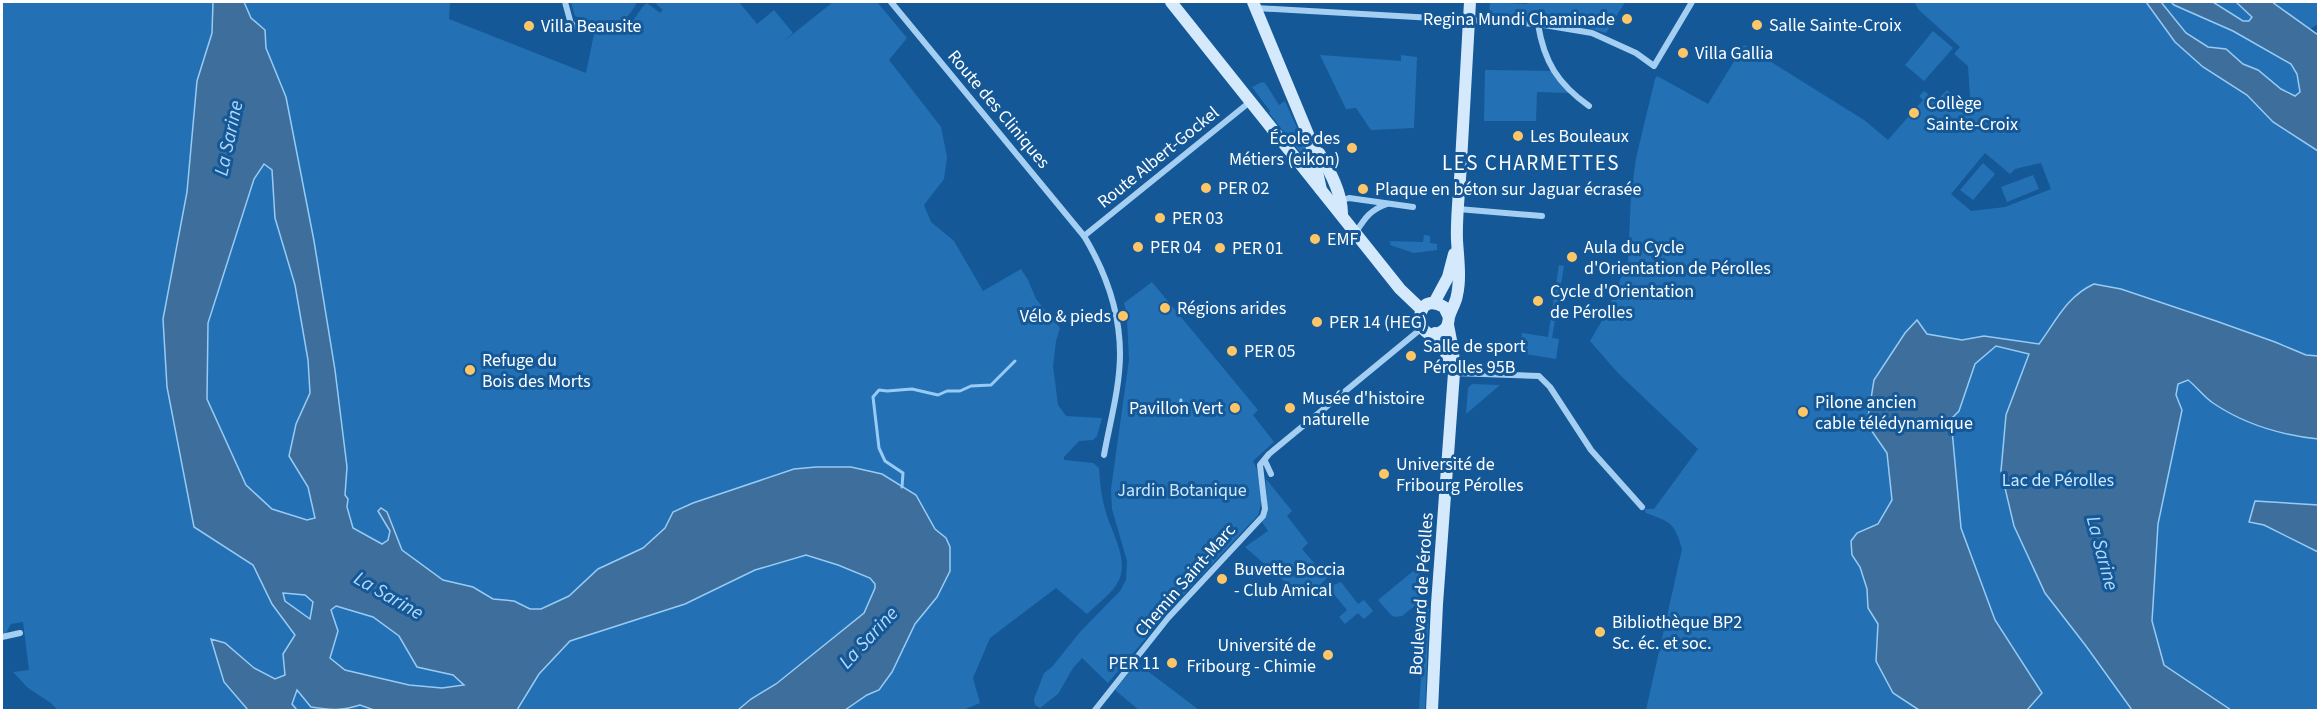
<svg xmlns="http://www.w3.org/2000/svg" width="2320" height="712" font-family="'Source Sans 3',sans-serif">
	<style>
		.green { fill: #2371b4; fill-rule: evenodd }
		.water { fill: #3e6e9b; stroke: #97cbf5; stroke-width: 1.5; fill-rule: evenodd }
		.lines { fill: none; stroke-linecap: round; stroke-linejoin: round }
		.stream { stroke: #97cbf5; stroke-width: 3 }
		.minor { stroke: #a5cff2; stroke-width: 6 }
		.secondary { stroke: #d4e9fc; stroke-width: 12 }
		.poi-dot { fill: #ffc667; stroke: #145897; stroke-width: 2 }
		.labels { text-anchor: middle; stroke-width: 6; stroke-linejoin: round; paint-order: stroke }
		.poi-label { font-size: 18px; fill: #fff; stroke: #145897; text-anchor: start }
		.street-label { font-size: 18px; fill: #fff; stroke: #145897 }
		.park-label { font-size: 18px; fill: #cde7fd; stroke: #145897 }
		.water-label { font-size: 20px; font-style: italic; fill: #b2d8f9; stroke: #145897 }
		.quarter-label { font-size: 21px; letter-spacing: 1.5px; fill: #fff; stroke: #145897 }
	</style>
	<rect width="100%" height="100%" fill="#145897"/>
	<g class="green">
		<path d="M2,2H237L251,18L244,2H450L449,19L586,73L594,34C610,34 624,31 635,18C639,13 641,7 647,3L660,13L663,10L654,2H739L757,24L774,10L793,33L783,42L833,2H877L907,38L889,60L941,127L947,157L944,179L924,205L931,222L954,241L983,291L1021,269L1028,280L1036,299L1060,328L1056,341L1053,366L1058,405L1066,416L1102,418L1097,436L1093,440L1079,441L1064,457V460L1093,463L1099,468C1100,482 1101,495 1105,509C1110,530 1129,558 1119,580C1113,593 1097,604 1087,614L1056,588L990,638L973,678L980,703L963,710H58L51,703L28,688L13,672L29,670L23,622L11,624L6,633L2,634Z"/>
		<path d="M571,2H637C630,17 617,29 599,27L597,23L575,16Z"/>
		<path d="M1490,2L1527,4L1528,2H1625L1606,33L1563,20L1489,15Z"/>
		<path d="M1914,2H2146L2175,42L2203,67L2247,95L2273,122L2318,151V710H1646L1682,549C1674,522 1672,523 1646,513L1644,509H1654L1698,449L1618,373L1590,341L1607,312L1628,261L1631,196L1636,158L1655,79L1657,76L1708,104L1744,45L1864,120L1888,140L1923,100L1919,96L1924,91L1936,101L1947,90L1971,110L1968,66L1954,54L1960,47L1919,10ZM1985,153L2010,174L2015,169L2041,163L2051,189L2005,207L1971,211L1951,194Z"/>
		<path d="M2161,2H2171L2233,31L2291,64L2297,74L2300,93L2295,96L2281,90L2258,70L2243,64L2226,49L2208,47L2186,33Z"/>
		<path d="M2213,2H2236L2252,17L2249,21L2237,19Z"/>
		<path d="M2272,2H2318V24L2310,29Z"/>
		<path d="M1933,31L1953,48L1924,81L1905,65Z"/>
		<path d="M1320,55L1401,61V55L1417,57L1414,128L1371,130L1356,108L1346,109Z"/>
		<path d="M1485,70L1554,71L1570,93L1537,92L1536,121H1484Z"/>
		<path d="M1262,82L1265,83L1279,105L1285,101L1313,164L1311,166L1269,113L1270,111L1252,87Z"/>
		<path d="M1983,163L1995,174L1973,200L1960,190Z"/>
		<path d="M2033,175L2039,189L2007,202L2001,187Z"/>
		<path d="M1424,235L1430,236V243L1437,244V250L1414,253L1390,245L1391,242L1387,241L1423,242Z"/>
		<path d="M1559,265L1564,266L1552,338L1559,339L1556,359L1519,353L1522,333L1548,337Z"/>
		<path d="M1152,282L1258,410L1253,415L1274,442L1253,461C1261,475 1264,499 1258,515L1173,606L1108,683L1082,658L1073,668L1058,694L1040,708L1035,705L1034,699L1044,673L1052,667L1080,632L1120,591L1126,580L1127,561L1112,509L1111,489L1129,360L1127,319L1120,317L1126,311L1124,303Z"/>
		<path d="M1472,384L1500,385L1466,414L1468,388Z"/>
		<path d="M1266,479L1292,511L1287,516L1308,543L1302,549L1327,578L1305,599L1245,547L1268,531L1262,522L1267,511Z"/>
		<path d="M1423,563L1421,601L1402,616L1395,617L1391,615L1378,600Z"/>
		<path d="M1341,582L1358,604L1364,600L1373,611L1364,619L1358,613L1345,624L1339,617L1347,610L1328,587Z"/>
		<path d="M1425,607L1429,609L1425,710H1419Z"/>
		<path d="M1137,663L1199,710H1200H1139L1115,690Z"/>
	</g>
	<g class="water">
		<path d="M213,2H244L251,18L265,30L266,48L286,97L314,241L335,370L347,467L345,495L348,499L347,507L353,528L382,544L388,540L390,531L378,511L381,508L387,512L402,550L443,580L473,587L493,599L514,601L530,609H541L569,596L598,569L643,548L665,528L673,512L693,503L794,469L816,467H851L882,474L916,495L935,529L946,538L950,547V571L937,597L915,624L892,672L879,690L867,695L845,710H738L751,699L776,684L864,613L875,588V584L870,578L838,565L806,555L755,570L685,604L570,641L539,674L517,710H374L360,705C342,711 330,710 311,707L297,690L292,704L297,710H248L224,682L211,639L225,643L254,668L275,679L285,675L283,654L295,635L272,604L253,565L194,527L167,387L163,319L187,192L197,81L212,33ZM264,164L272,170L275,218L295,285L308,360L310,393L296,424L289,456L308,487L315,518L307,520L272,509L246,485L207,399L208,323L254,179ZM283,593L305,595L313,602L310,619L285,601ZM336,606L373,617L399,636L417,667L453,675L464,685L442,688L409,685L345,670L330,658L338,631L331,610Z"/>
		<path d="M2146,2H2161L2186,33L2208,47L2226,49L2243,64L2258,70L2281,89L2295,96L2300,92L2297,74L2291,64L2233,31L2174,5L2171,2H2213L2243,21H2249L2252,17L2236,2H2272L2318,35V151L2273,122L2247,95L2203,67L2175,42Z"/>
		<path d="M2094,284L2121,289L2216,321L2275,342L2306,355L2318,356V439C2281,435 2244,424 2213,403C2204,397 2197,387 2188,380L2178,384L2176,395L2182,410L2158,524L2152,621L2164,665L2231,710H2132L2086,646L2045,593L2014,526L2001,471L2006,415L2029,354L1996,346L1975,364L1959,411L1951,419L1961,528L1995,620L2042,693L2027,710H1919L1893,693L1876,661L1878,624L1868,608L1867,589L1860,567L1852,555L1851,541L1857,533L1878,524L1892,500L1887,453L1867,424L1874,380L1905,333L1917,320L1927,334L1962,340L1984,336L2039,344C2056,321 2067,296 2094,284Z"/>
		<path d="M2255,501L2318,505V552L2264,525L2249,522Z"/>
	</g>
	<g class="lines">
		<g class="stream">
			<path d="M1181,400L1180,409L1183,412"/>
			<path d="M902,487L903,473L885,461L879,448L873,397L879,390L887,391L912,389L938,395L947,391H960L971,386L991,385L1015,361"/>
		</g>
		<g class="minor">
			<path d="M565,2L571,24L579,28L605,31"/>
			<path d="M891,2L1084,236C1105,271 1120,312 1120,354C1120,387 1110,422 1104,455"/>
			<path d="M1256,8L1538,24L1592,33L1636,53L1654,66L1692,2"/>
			<path d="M1538,24C1544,62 1558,84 1589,106"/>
			<path d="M1340,201L1349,198L1413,207"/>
			<path d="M1458,209L1542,216"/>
			<path d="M1356,232C1365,218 1370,210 1387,204"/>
			<path d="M1084,236L1251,101"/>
			<path d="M1454,373L1539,376L1550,387L1591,450L1642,507"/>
			<path d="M1265,461L1271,474"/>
			<path d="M2,637L20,633"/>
			<path d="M1095,710L1168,618L1263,516L1265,509L1260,465L1269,454L1422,328"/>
		</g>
		<g class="secondary">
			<path d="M1171,2L1400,289L1422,310"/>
			<path d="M1253,2L1310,139L1321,190"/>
			<path d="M1319,153C1330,171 1342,193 1342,214"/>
			<path d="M1434,303L1448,277L1454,254"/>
			<path d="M1449,317L1444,307C1408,287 1417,354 1445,329C1449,325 1448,322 1449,317C1451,309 1456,303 1457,295C1461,278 1458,258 1457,240C1456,214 1460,188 1461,162C1464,109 1467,55 1470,2"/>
			<path d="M1435,333L1451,363"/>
			<path d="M1432,710L1437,604L1454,373L1453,351L1448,325"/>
		</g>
	</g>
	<g class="poi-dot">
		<circle cx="1627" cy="19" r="6"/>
		<circle cx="1757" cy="25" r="6"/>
		<circle cx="529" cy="26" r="6"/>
		<circle cx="1683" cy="53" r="6"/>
		<circle cx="1914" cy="113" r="6"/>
		<circle cx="1518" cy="136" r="6"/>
		<circle cx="1352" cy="148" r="6"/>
		<circle cx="1206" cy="188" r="6"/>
		<circle cx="1363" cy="189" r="6"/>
		<circle cx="1160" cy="218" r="6"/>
		<circle cx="1315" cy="239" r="6"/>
		<circle cx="1138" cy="247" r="6"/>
		<circle cx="1220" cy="248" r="6"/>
		<circle cx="1572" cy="257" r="6"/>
		<circle cx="1538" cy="301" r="6"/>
		<circle cx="1165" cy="308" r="6"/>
		<circle cx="1123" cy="316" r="6"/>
		<circle cx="1317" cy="322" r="6"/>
		<circle cx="1232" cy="351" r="6"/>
		<circle cx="1411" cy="356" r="6"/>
		<circle cx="470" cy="370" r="6"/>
		<circle cx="1235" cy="408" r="6"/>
		<circle cx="1290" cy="408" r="6"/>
		<circle cx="1803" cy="412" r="6"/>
		<circle cx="1384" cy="474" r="6"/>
		<circle cx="1222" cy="579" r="6"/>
		<circle cx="1600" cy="632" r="6"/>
		<circle cx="1328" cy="655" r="6"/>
		<circle cx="1172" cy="663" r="6"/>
	</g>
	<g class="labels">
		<g class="poi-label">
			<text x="1615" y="25" text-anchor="end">Regina Mundi Chaminade</text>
			<text x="1769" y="31">Salle Sainte-Croix</text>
			<text x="541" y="32">Villa Beausite</text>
			<text x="1695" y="59">Villa Gallia</text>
			<text x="1926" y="109">Collège<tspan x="1926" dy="21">Sainte-Croix</tspan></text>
			<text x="1530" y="142">Les Bouleaux</text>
			<text x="1340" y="144" text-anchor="end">École des<tspan x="1340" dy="21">Métiers (eikon)</tspan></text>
			<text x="1218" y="194">PER 02</text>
			<text x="1375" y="195">Plaque en béton sur Jaguar écrasée</text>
			<text x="1172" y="224">PER 03</text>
			<text x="1327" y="245">EMF</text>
			<text x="1150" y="253">PER 04</text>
			<text x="1584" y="253">Aula du Cycle<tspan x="1584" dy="21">d'Orientation de Pérolles</tspan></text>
			<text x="1232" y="254">PER 01</text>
			<text x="1550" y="297">Cycle d'Orientation<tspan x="1550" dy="21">de Pérolles</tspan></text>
			<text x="1177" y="314">Régions arides</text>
			<text x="1111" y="322" text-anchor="end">Vélo &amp; pieds</text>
			<text x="1329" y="328">PER 14 (HEG)</text>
			<text x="1423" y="352">Salle de sport<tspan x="1423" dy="21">Pérolles 95B</tspan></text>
			<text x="1244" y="357">PER 05</text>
			<text x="482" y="366">Refuge du<tspan x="482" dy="21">Bois des Morts</tspan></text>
			<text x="1302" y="404">Musée d'histoire<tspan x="1302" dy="21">naturelle</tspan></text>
			<text x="1815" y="408">Pilone ancien<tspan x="1815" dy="21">cable télédynamique</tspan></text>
			<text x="1223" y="414" text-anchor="end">Pavillon Vert</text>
			<text x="1396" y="470">Université de<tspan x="1396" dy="21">Fribourg Pérolles</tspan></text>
			<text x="1234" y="575">Buvette Boccia<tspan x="1234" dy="21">- Club Amical</tspan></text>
			<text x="1612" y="628">Bibliothèque BP2<tspan x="1612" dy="21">Sc. éc. et soc.</tspan></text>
			<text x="1316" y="651" text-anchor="end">Université de<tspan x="1316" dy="21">Fribourg - Chimie</tspan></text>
			<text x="1160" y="669" text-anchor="end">PER 11</text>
		</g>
		<g class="street-label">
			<text transform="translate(999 109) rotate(50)" y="6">Route des Cliniques</text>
			<text transform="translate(1158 157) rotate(-39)" y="6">Route Albert-Gockel</text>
			<text transform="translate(1185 580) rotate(-49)" y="6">Chemin Saint-Marc</text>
			<text transform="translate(1421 594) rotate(-86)" y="6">Boulevard de Pérolles</text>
		</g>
		<g class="park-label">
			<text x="2058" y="486">Lac de Pérolles</text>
			<text x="1182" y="496">Jardin Botanique</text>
		</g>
		<g class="water-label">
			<text transform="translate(228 138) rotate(-78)" y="7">La Sarine</text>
			<text transform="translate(2103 553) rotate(75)" y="7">La Sarine</text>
			<text transform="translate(389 595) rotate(30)" y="7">La Sarine</text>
			<text transform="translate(868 637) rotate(-47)" y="7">La Sarine</text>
		</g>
		<g class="quarter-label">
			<text x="1531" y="170">LES CHARMETTES</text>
		</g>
	</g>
	<rect width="2320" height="712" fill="none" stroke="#ffffff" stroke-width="6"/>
</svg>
